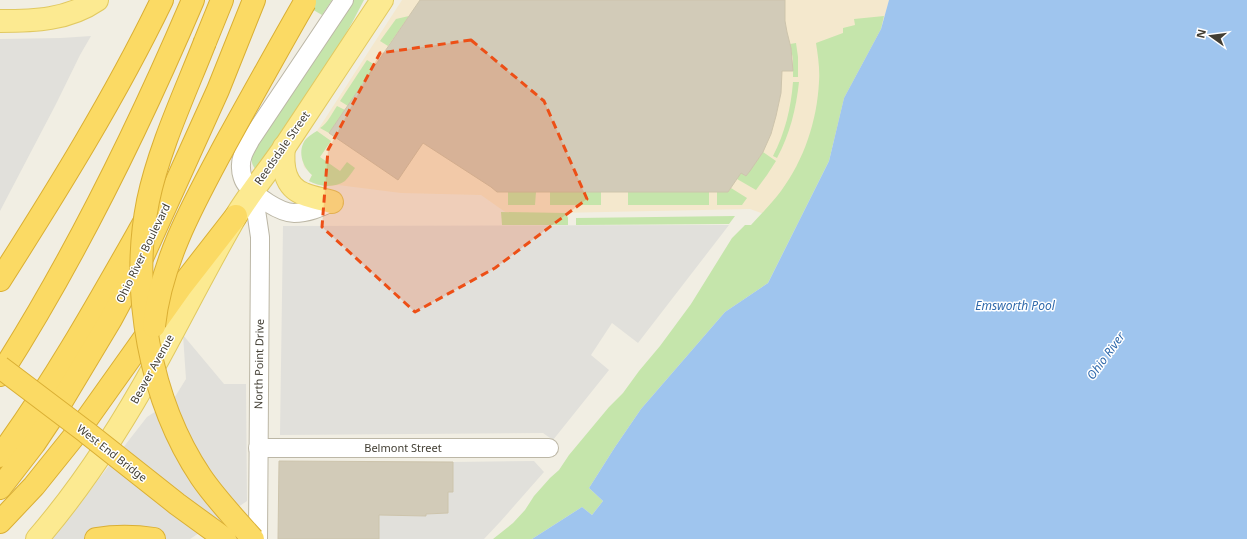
<svg xmlns="http://www.w3.org/2000/svg" width="1247" height="539" font-family="'Noto Sans',sans-serif">
	<style>
		.commercial { fill: #f4e8cd }
		.green { fill: #c5e5ab }
		.parking { fill: #e1e0db }
		.water { fill: #9fc5ee }
		.building { fill: #d2cbb8; stroke: #cdc4ac }
		.lines { fill: none; stroke-linecap: round; stroke-linejoin: round }
		.minor-casing { stroke: #bcb7a6; stroke-width: 20 }
		.major-casing { stroke: #e1c961; stroke-width: 24 }
		.highway-casing { stroke: #daaf34; stroke-width: 24 }
		.minor { stroke: #fff; stroke-width: 18 }
		.major { stroke: #fcea91; stroke-width: 22 }
		.highway { stroke: #fbda64; stroke-width: 22 }
		.highway-bridge-casing { stroke: #daaf34; stroke-width: 24; stroke-linecap: butt }
		.highway-bridge { stroke: #fbda64; stroke-width: 22 }
		.marked { fill: #ed4f16; fill-opacity: 0.2; stroke: #ed4f16; stroke-width: 3; stroke-dasharray: 8 5; stroke-linejoin: round }
		.labels { text-anchor: middle; stroke-width: 3; stroke-linejoin: round; paint-order: stroke }
		.street-label { font-size: 11px; fill: #423e33; stroke: #fff }
		.water-label { font-size: 12px; font-style: italic; fill: #2f69ab; stroke: #fff }
	</style>
	<rect width="100%" height="100%" fill="#f1eee3"/>
	<path class="commercial" d="M402,0H889L881,29L797,226L750,209L508,214L481,195L401,193L338,185L331,186L318,185L309,181L312,175L304,167L302,158V152L305,141L317,131Z"/>
	<g class="green">
		<path d="M315,0H332L322,15L310,8Z"/>
		<path d="M353,0H364C334,60 294,115 256,170C251,164 251,160 252,152Z"/>
		<path d="M409,16L388,46L380,41L396,19Z"/>
		<path d="M884,16L881,29L844,98L829,161L768,283L725,312L641,409L615,447L589,488L603,501L592,515L582,507L532,539H493L513,523L525,510L534,496L550,478L559,470L569,455L609,407L623,393L639,371L660,346L691,304L732,238L745,225H751C761,214 772,203 781,191C804,160 817,121 819,82C820,69 818,56 816,43L843,33V28L855,25L854,19Z"/>
		<path d="M796,43L798,57V77H793V59L790,44Z"/>
		<path d="M367,60L375,65L348,106L340,101Z"/>
		<path d="M793,82H799C796,109 790,134 777,158L773,156C785,133 791,108 793,82Z"/>
		<path d="M337,106L345,110L329,133L320,128C328,123 332,113 337,106Z"/>
		<path d="M317,131L331,141L320,157L340,171L347,162L355,168C352,172 349,177 345,181C335,188 319,187 309,181L312,175C302,166 297,150 306,139C309,136 313,133 317,131Z"/>
		<path d="M763,152L776,161L767,175L756,190L737,179L742,171L745,173L744,175L746,176Z"/>
		<path d="M731,188L747,198L742,205H717V192H728Z"/>
		<path d="M508,192H536L535,205H508Z"/>
		<rect x="550" y="192" width="51" height="13"/>
		<rect x="628" y="192" width="81" height="13"/>
		<path d="M501,212L566,213L568,218V225H502Z"/>
		<path d="M735,216L729,224L576,225V218Z"/>
	</g>
	<g class="parking">
		<path d="M91,36L80,55L56,104L0,211V39L61,38Z"/>
		<path d="M729,225L638,343L612,323L591,355L609,370L553,440L543,433L280,435L283,226Z"/>
		<path d="M183,335L224,384H246L247,501L190,539H52L147,417L173,400L186,379Z"/>
		<path d="M534,461L544,472L500,522L484,539H379V515L425,516L426,514L448,513V492L453,491V462Z"/>
	</g>
	<path class="water" d="M889,0H1247V539H532L582,507L592,515L603,501L589,488L615,447L641,409L725,312L768,283L829,161L844,98L881,29Z"/>
	<g class="building">
		<path d="M420,0H785V21L787,32L791,48L793,71H782L781,93L776,116L771,134L763,152L750,171L746,176L741,173L728,192H497L491,187L423,143L398,180L329,133Z"/>
		<path d="M279,461L453,462V492H448V513L426,514V516L379,515V539H278Z"/>
	</g>
	<g class="lines">
		<g class="minor-casing">
			<g id="minor">
				<path d="M253,190L260,237V248L258,539"/>
				<path d="M332,202C319,208 308,213 294,213C280,213 255,196 247,185C243,181 241,173 241,168C240,157 246,148 251,139L344,0"/>
				<path d="M258,448H549"/>
			</g>
		</g>
		<g class="major-casing">
			<g id="major">
				<path d="M0,21C34,21 68,20 97,0"/>
				<path d="M284,147C282,165 284,187 304,194C313,198 323,199 332,202"/>
				<path d="M37,539C82,487 123,423 156,363C183,314 208,264 236,216C251,191 270,169 286,145C318,97 350,48 382,0"/>
			</g>
		</g>
		<g class="highway-casing">
			<g id="highway">
				<path d="M205,42L222,0"/>
				<path d="M0,280C58,189 115,97 162,0"/>
				<path d="M0,375C76,256 138,129 193,0"/>
				<path d="M0,456C55,381 100,300 146,219"/>
				<path d="M0,488L34,444L54,414L111,319L133,278L218,90L254,0"/>
				<path d="M0,522L34,486L79,430L180,288L236,216"/>
				<path d="M96,539C115,536 134,536 154,539"/>
			</g>
		</g>
		<use href="#minor" class="minor"/>
		<use href="#major" class="major"/>
		<use href="#highway" class="highway"/>
		<g class="highway-bridge-casing">
			<g id="highway-bridge">
				<path d="M205,42C185,93 159,148 148,201C130,291 150,401 201,477C216,499 235,519 253,539"/>
				<path d="M154,326C161,260 195,201 226,143C252,96 278,49 305,2"/>
				<path d="M0,367L86,432L177,504L225,539"/>
			</g>
		</g>
		<use href="#highway-bridge" class="highway-bridge"/>
	</g>
	<path class="marked" d="M471,40L544,101L587,199L495,268L415,312L322,227L328,150L380,53Z"/>
	<g class="labels">
		<g class="street-label">
			<text transform="translate(282 148) rotate(-55)" y="4">Reedsdale Street</text>
			<text transform="translate(143 253) rotate(-64)" y="4">Ohio River Boulevard</text>
			<text transform="translate(259 364) rotate(-89)" y="4">North Point Drive</text>
			<text transform="translate(152 369) rotate(-61)" y="4">Beaver Avenue</text>
			<text x="403" y="452">Belmont Street</text>
			<text transform="translate(112 453) rotate(38)" y="4">West End Bridge</text>
		</g>
		<g class="water-label">
			<text x="1015" y="310">Emsworth Pool</text>
			<text transform="translate(1106 356) rotate(-54)" y="4">Ohio River</text>
		</g>
	</g>
	<g transform="translate(1211 36) rotate(284)" stroke="#ffffff" stroke-width="3" paint-order="stroke">
	<path d="M0-3L7 15L0 10L-7 15Z" fill="#423e33"/>
	<text y="-6" font-size="11" font-weight="bold" text-anchor="middle" fill="#423e33">N</text>
	</g>
</svg>
